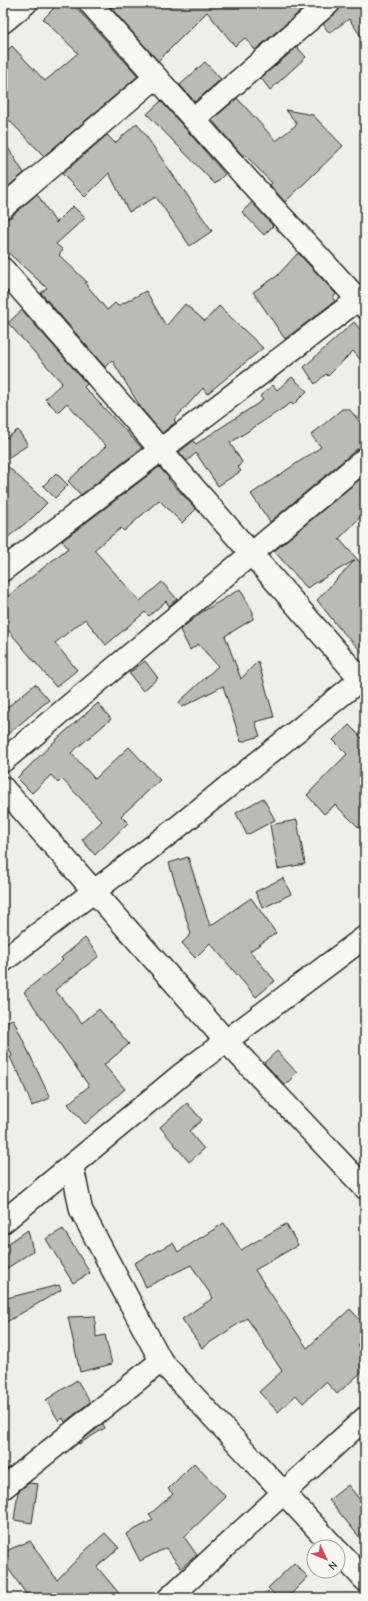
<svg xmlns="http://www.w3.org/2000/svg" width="368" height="1601" font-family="'Comic Neue',sans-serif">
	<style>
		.building { fill: #babab7; stroke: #2b2b2b }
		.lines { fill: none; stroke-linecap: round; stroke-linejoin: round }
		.minor-casing { stroke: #2b2b2b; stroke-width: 25 }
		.tertiary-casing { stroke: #2b2b2b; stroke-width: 25 }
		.minor { stroke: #f6f6f2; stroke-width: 22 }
		.tertiary { stroke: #f6f6f2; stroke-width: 22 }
	</style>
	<rect width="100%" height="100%" fill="#eeeeea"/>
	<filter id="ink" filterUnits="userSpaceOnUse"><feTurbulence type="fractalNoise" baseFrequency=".025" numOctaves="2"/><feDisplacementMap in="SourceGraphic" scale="8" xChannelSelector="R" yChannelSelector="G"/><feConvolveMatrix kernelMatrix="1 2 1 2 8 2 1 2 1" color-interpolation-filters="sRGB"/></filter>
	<g filter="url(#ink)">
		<g class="building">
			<path d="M59,3H72L138,76L44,156L3,114V54L12,46L45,81L78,53L43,19Z"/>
			<path d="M117,3H310L255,50L245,38L235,46L207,12L158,61L111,8Z"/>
			<path d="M341,3H365V42L349,19L329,33L323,24L337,12Z"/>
			<path d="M297,47L306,57L270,90L261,78Z"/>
			<path d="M205,62L221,79L195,102L180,85Z"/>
			<path d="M237,98L276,141L297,124L286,110L313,115L343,146L285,202L270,185L272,183L244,154L243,156L212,120Z"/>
			<path d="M161,101L225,174L215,184L147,114Z"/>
			<path d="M137,123L212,231L190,246L156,197L129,212L109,173L85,197L62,174L107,135L115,143Z"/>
			<path d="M3,140L24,173L3,191Z"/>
			<path d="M37,194L56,223L73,206L85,218L56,244L63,250L59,255L87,282L85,283L107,310L115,303L118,306L146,291L166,326L185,304L205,321L219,306L263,348L207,394L203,388L174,420L176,422L162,433L141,408L112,360L105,367L41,293L47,288L3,248V219L11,217Z"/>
			<path d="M252,202L273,226L264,235L242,212Z"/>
			<path d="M298,253L336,294L333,298L335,301L285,339L253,292L277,276Z"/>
			<path d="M22,310L87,384L84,387L142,448L81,495L68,481L106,446L67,403L58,412L45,399L62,383L8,323Z"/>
			<path d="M354,322L365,335V365L353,351L328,376L326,374L315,384L304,367Z"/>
			<path d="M292,377L307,391L293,405L291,403L230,443L242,462L238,467L241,471L218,486L196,453L187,461L179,452L193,441L196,444L263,400L260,396L273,385L277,390Z"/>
			<path d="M342,409H349L365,428V447L357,449L270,522L251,494L321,447L311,435Z"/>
			<path d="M18,430L28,445L3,461V440Z"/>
			<path d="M3,462L47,503L31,519L3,541Z"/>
			<path d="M159,467L169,478L168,479L196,509L182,523L159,500L124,531L121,528L94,550L140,601L162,582L177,599L169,606L166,601L149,616L145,612L106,645L85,619L55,643L77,670L56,687L3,624V600L68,548L62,541Z"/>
			<path d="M56,473L68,485L55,498L43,486Z"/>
			<path d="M365,475V512L339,539L365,568V655L339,628L317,600L355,560L307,588L274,551Z"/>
			<path d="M240,589L253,612V619L225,636L241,679L258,661L274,717L255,722L260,736L241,742L223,686L182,707L179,702L218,666L198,644L190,650L180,630L202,612Z"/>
			<path d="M145,661L158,678L143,691L129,673Z"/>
			<path d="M35,684L49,700L3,738V711Z"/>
			<path d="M98,703L111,719L71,753L95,779L129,747L160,780L121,816L128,823L95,855L82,840L102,821L62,779L58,783L51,775L32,793L17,778L59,737Z"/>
			<path d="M349,725L362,738L365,735V833L335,805L324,814L307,795L347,754L333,740Z"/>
			<path d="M263,798L275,820L247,835L236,813Z"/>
			<path d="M297,820L305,864L278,869L270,825Z"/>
			<path d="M188,857L210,926L251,898L276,933L250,951L275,981L256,997L210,943L195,958L182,943L191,934L169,863Z"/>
			<path d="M283,878L291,894L263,908L255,892Z"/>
			<path d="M85,938L99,956L55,990L82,1023L99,1009L129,1044L104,1065L125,1089L85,1124L68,1104L89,1086L24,992L63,960L61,958Z"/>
			<path d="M13,1019L50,1098L32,1106L18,1071L17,1072L10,1057L12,1056L3,1033V1023Z"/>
			<path d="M277,1051L297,1073L285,1085L264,1063Z"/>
			<path d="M187,1103L202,1120L189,1131L204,1149L189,1162L160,1127Z"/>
			<path d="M224,1223L241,1250L286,1224L298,1245L255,1270L307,1348L350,1309L365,1325V1338L357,1345L365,1354V1369L337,1394L326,1382L303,1403L296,1395L278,1412L259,1392L282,1371L247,1318L202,1348L182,1319L213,1298L191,1265L146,1287L134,1263L173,1243L178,1252Z"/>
			<path d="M63,1229L90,1273L73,1283L46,1239Z"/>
			<path d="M28,1230L33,1251L3,1271V1247Z"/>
			<path d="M59,1285L61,1290L3,1324V1299Z"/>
			<path d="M95,1316L96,1337L105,1335L112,1364L80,1372L68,1317Z"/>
			<path d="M77,1380L90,1402L65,1422L63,1418L59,1421L46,1400Z"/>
			<path d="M103,1424L105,1428L79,1444L78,1443Z"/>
			<path d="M194,1463L226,1497L184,1537L197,1555L181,1568L166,1548L140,1561L126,1534L153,1520L149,1515L173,1494L168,1489Z"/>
			<path d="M29,1483L38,1484L32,1523L14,1520L18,1492Z"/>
			<path d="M348,1485L365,1506V1544L329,1500Z"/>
			<path d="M105,1533L119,1548L97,1567L123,1598H29L3,1561V1552L30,1541L57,1580L86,1550Z"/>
			<path d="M294,1563L308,1577L287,1598H278L268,1588Z"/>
		</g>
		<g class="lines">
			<g class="minor-casing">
				<g id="minor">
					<path d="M90,3L248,180L365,307"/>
					<path d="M194,119L329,3"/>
					<path d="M3,207L156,77"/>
					<path d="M3,269L365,684"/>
					<path d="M3,570L365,294"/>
					<path d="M3,761L365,459"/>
					<path d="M3,788L226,1041L365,1188"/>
					<path d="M3,961L174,830L365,676"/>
					<path d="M72,1165L81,1210L161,1361L334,1547"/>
					<path d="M3,1222L182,1074L365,937"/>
					<path d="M3,1488L161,1361"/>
					<path d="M338,1551L365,1580"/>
					<path d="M169,1598L365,1418"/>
				</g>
			</g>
			<g class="tertiary-casing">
				<path id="tertiary" d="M3,22L26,3"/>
			</g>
			<use href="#minor" class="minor"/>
			<use href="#tertiary" class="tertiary"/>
		</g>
	</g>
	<rect width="368" height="1601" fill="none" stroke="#f6f6f2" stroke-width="16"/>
	<rect x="8" y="8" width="352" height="1585" fill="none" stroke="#2b2b2b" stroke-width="1.5" filter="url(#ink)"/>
	<g transform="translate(326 1559) rotate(134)"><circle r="19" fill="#f6f6f2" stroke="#a5a5a2"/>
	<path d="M0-3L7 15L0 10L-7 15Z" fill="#d1495b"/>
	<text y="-6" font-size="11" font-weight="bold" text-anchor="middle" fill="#2b2b2b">N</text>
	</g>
</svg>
